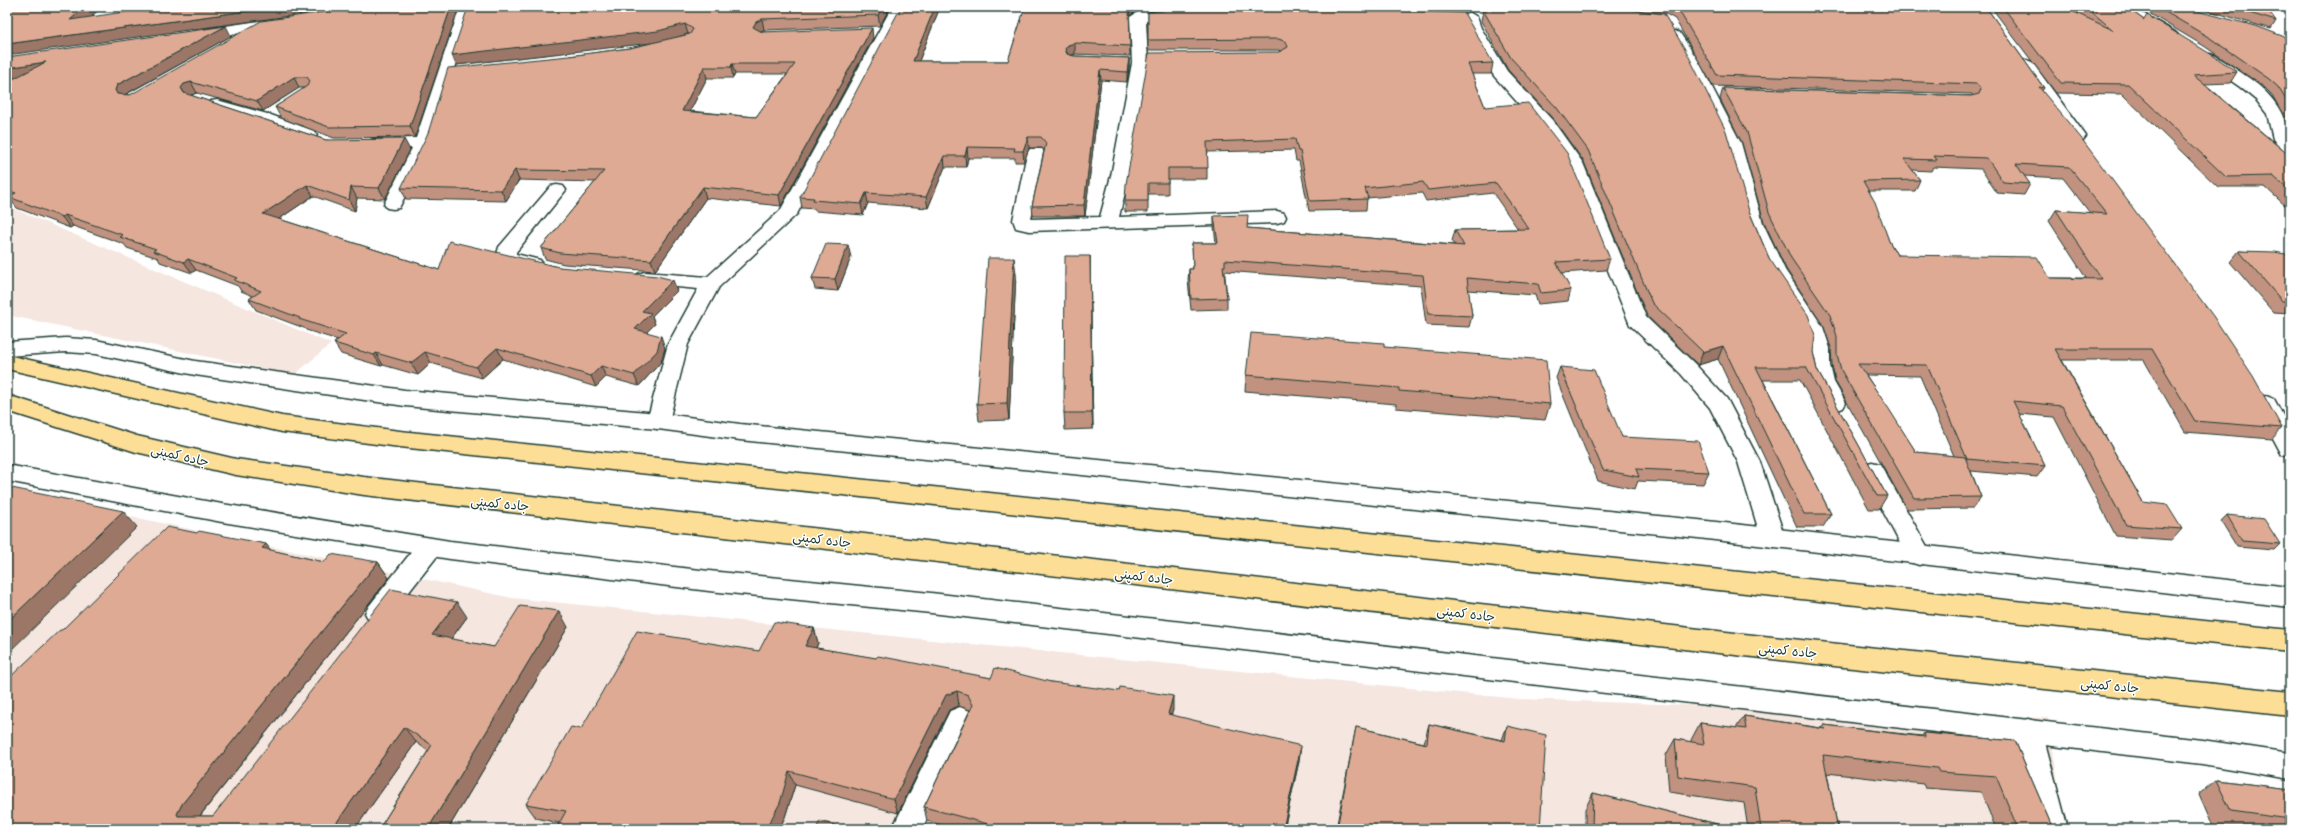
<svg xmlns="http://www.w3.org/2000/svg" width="2297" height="836" font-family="'Gochi Hand','Playpen Sans Arabic',sans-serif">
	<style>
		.built { fill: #f5e6df }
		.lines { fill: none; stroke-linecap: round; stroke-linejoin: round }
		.street-casing { stroke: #1f3d34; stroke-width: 3 }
		.secondary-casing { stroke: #1f3d34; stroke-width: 3 }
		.highway-casing { stroke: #1f3d34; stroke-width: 3 }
		.street { fill: #fff; fill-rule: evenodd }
		.secondary { fill: #fff; fill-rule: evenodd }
		.highway { fill: #fdde96; fill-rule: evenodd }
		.wall { fill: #c0927f; stroke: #1f3d34; fill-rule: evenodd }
		.shaded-wall { fill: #9c7768; stroke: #1f3d34 }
		.building { fill: #dfaa94; stroke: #1f3d34; fill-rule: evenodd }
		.labels { text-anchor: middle; stroke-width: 3; stroke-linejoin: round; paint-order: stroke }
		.street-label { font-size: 13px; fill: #1f3d34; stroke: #fff }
	</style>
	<rect width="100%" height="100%" fill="#fff"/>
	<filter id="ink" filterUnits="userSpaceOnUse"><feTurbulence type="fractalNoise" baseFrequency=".025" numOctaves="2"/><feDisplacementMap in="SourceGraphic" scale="8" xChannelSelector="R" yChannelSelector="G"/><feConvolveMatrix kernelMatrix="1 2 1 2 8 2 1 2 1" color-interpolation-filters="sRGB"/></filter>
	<g filter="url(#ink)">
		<g class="built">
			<path d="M7,206L331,344L294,375L7,315Z"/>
			<path d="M7,490L512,598L1519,699L2048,718L2065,829H7Z"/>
		</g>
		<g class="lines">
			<g class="street-casing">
				<g id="street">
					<path d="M313,7H328L314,22H304L301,19Z"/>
					<path d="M460,7H474L432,143L399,208L393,209L387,208L384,204L412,148H371L368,144L371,140L377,139L416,138Z"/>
					<path d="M892,7H906L797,214L719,287L688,344L669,421L666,427L658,429L650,427L647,421L668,344L698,289L645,284L638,282L635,278L638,274L645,272L707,277L780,211Z"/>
					<path d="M1155,7H1169L1170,15L1162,20L1146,21L1148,63L1129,176L1119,217L1277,211L1284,213L1286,217L1284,221L1277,223L1029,231L1016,228L1013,220L1027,153L1030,149H1042L1045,153L1031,219L1100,217L1111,176L1132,63L1130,17L1138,12L1155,11Z"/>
					<path d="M2114,7H2132L2175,32L2178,35L2175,38H2165Z"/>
					<path d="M1469,12L1477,17L1481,28L1507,71L1553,121L1583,163L1646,317L1695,364L1727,399L1760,462L1785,538L1782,545L1773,547L1764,545L1761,538L1738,462L1710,408L1681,374L1630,325L1565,163L1541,129L1494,76L1465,28L1461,17Z"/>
					<path d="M1675,31L1680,33L1699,62L1741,143L1763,223L1785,270L1823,327L1830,348V365L1834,382L1846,403L1843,408L1835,411L1827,408L1812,382L1808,365L1810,348L1803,327L1765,270L1745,223L1723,143L1683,62L1667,36L1670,33Z"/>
					<path d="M2210,54L2216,56C2258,84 2290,99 2290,155L2284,154L2273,139L2267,114L2257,101L2240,87L2204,62L2202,59L2204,56Z"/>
					<path d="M2026,60L2032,62L2083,132L2086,136L2083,140H2071L2018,65L2020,62Z"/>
					<path d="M217,100L271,115L314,131L317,135L314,139H302L259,123L211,109L209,105L211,101Z"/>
					<path d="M557,185L563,186L566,190L516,252V254L540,260L543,264L540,268L533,270L499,261L496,257L499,247L551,186Z"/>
					<path d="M2266,396L2274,399L2290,428V457L2282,455L2255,404L2258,399Z"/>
					<path d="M1872,462L1880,464L1928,548L1931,555L1928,562L1919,565L1910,562L1861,470L1864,464Z"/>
					<path d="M429,539L438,541L441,548L438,555L387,620L378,623L369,620L365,613L369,606L420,541Z"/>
					<path d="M960,707L970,711L974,719L922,829H892L950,711Z"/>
					<path d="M2028,719L2038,722L2042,731L2068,829H2038L2014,731L2018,722Z"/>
				</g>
			</g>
			<g class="secondary-casing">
				<g id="secondary">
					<path d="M279,18L284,20L287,23L284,26L198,40L193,38L190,35L193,32L198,30Z"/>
					<path d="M66,338L96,340L195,361L405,390L658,413L740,424L1698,520L2290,587V607L1698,538L740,440L658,429L405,406L195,375L96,354L66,352L7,356V342Z"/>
					<path d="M7,465L222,504L450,541L709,571L931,593L2202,740L2290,753V779L2202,764L2028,743L931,613L709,591L450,559L222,522L7,481Z"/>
				</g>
			</g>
			<g class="highway-casing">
				<g id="highway">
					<path d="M7,355L282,416L400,431L2290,630V652L400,447L282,432L7,369Z"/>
					<path d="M7,395L137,436L236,459L364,477L1744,634L2290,692V716L1744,656L364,495L236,475L136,452L7,411Z"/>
				</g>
			</g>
			<use href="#street" class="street"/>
			<use href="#secondary" class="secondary"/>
			<use href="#highway" class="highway"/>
		</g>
		<g class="wall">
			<path d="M359,7H459L415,137L334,138L281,118L275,107L305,88H299L263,111L197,93L190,95L326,140L410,150L385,199L357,198L355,211L313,196L279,219L439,270L559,267L677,291L652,316L655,324L647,332L665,348L661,362L639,386L606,377L596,387L503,359L482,378L431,363L418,375L383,365L381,366L341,354L334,343L338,340L306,330L304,328L256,310L249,299L253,296L241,291L238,286L196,270L192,273L160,262L158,258L127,248L124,244L73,226L70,228L17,208L10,199L7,198V82L15,78L7,79L231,36L125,95H130Z"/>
			<path d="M468,7H890L880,26L764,30L760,31L762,32L873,38L781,206L706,198L655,271L564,264L545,259L541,248L595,182L519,180L506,201L406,199L401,188L569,56L630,48L654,42L456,65ZM688,34H689L672,38ZM735,74H787L756,117L690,111L707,78H733Z"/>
			<path d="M940,7L919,61H1008L1025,8L964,7H1154V10H1138L1129,16L1130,56L1075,54L1071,55L1074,56L1129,58V68L1127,82L1101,80L1085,216H1033L1032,206L1044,150L1042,148H1029L1024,162H1015V158H968L966,167H945L928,208L868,203L863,215L815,211V209L802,208L800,197Z"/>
			<path d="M1372,7H1986L2044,88L2042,91L2282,428L2272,439L2185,432L2144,360H2062L2143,502L2182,529L2172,540L2116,536L2054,417L2019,414L2045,466L2037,477L1971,471L1981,497L1973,508L1907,509L1835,381L1832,365L1831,348L1824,327L1786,269L1764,222L1742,143L1720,99L1723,88L1973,96L1972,94L1713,86L1675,19L1666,14L1632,10L1749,211L1769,258L1813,352L1817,370L1887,496L1879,509H1869L1800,380H1763L1831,514L1823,527H1797L1718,359L1698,365L1647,316L1584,162L1554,120L1508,70L1481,21L1483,10L1435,12L1493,63L1491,74H1472L1485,107L1610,259L1606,270L1561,273L1571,290L1568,301L1538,304L1535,295L1468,290L1472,316L1469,327L1426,325L1421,286L1225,271V276L1227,298V309L1191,310L1188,280L1189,269H1193L1192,243H1216L1214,227V216L1247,228L1455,245L1452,241L1455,230L1518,229L1493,193L1426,201L1422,193L1367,198L1366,210L1309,211L1299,161H1296L1294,150L1207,152V179H1168V194H1148V212H1125V201L1279,52L1281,51L1278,50H1148V12L1162,11L1378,10L1430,12L1394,11ZM1933,167L1981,169L1997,193L2024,195L2030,184L2024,176L2063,178L2090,213L2056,210L2049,221L2086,278H2050L1897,255L1889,241L1869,191H1915L1920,180L1912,170L1931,171ZM1866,375L1920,376L1954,456L1916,452Z"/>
			<path d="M1991,7H2063L2076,13L2069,7H2126L2144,20L2237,72L2230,83L2205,84L2290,156V210L2265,187H2218L2122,94L2056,93Z"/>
			<path d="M2150,7H2181L2290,39V121L2284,116L2272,95L2264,87L2204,46L2147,12Z"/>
			<path d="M2182,7H2266L2276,21L2271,29L2210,11Z"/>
			<path d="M2239,251L2290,255V313L2273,312L2230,262Z"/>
			<path d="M1090,256L1093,429L1065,430L1064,413Z"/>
			<path d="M851,257L838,291L815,289L812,278Z"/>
			<path d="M1016,274L1009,420L979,421L977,404Z"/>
			<path d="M1384,347L1550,404L1545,420L1396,408V404L1245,391L1246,375Z"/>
			<path d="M1560,367L1622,437L1709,472L1703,484L1638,481L1635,489L1598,481L1556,378Z"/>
			<path d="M2227,515L2280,544L2274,550L2237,547L2221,521Z"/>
			<path d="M266,544L270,550L324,562H378L389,578L200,816H213L467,617L451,639L494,647L568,627L448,829H379L428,751L416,742L355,829H7L62,630Z"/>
			<path d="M814,628L818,643L816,648L991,678L1051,682L1173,710L1171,715L1299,761L1284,829H957L927,821L924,807L970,710L959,706L949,710L898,813L795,785L785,817L779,829H556L559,823L536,818L526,804L581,729L759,651Z"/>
			<path d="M1744,716L1821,728L1824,725L1922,736L1924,733L2015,741L2053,829H1996L1981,792L1925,788L1923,784L1827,773L1838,829H1748L1744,803L1669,792L1666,755L1675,739L1691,742V740L1700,723L1736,728Z"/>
			<path d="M1429,724L1502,740L1507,726L1540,829H1336L1356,727L1424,743Z"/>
			<path d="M2216,780L2290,789V829H2236L2213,826L2199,794Z"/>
			<path d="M1593,793L1737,829H1585V809Z"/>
		</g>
		<g class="shaded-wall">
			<path d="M85,7H102L76,30L70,20Z"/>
			<path d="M276,7H311L304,14L7,55V44Z"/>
			<path d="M325,7H352L327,11Z"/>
			<path d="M451,7H459L415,137L410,126Z"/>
			<path d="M883,7H890L880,26L878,15Z"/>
			<path d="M935,7H940L915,71L913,61Z"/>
			<path d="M1129,7H1138V10L1129,16Z"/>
			<path d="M762,19L764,30L758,32L753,27L756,22Z"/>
			<path d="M685,24L688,34L661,42L456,65L452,55Z"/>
			<path d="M226,26L231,36L124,95L117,94L115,90L117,85Z"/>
			<path d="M872,28L873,38L781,206L779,195Z"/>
			<path d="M1075,43V54L1069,56L1065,49L1068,45Z"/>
			<path d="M1129,58V68L1127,82V72Z"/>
			<path d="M46,62L53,73L7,79V68Z"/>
			<path d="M732,64L735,74L733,78L731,67Z"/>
			<path d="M704,67L707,78L685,121L682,111Z"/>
			<path d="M1100,70L1101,80L1085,216L1084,205Z"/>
			<path d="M294,77L299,88L263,111L257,101Z"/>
			<path d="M191,82L197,93L191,95L188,98L181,88L184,84Z"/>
			<path d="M1028,137L1029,148L1024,162L1023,151Z"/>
			<path d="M404,139L410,150L385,199L379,188Z"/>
			<path d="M967,147L968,158L966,167L965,156Z"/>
			<path d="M944,156L945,167L928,208L926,197Z"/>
			<path d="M515,170L519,180L506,201L501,190Z"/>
			<path d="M307,185L313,196L270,225L263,214Z"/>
			<path d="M351,187L357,198L355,211L349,200Z"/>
			<path d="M703,187L706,198L655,271L651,260Z"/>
			<path d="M866,193L868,203L863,215L861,204Z"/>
			<path d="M65,215L73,226L70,228L62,217Z"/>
			<path d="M848,245L851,257L838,291L835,279Z"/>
			<path d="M1090,256V272L1093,429L1092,413Z"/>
			<path d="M1014,258L1016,274L1009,420L1007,403Z"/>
			<path d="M188,259L196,270L192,273L184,262Z"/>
			<path d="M673,280L677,291L652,316L655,324L639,340L635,329L642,311Z"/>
			<path d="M661,336L665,348L661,362L639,386L634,375Z"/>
			<path d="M1723,346L1718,359L1698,365L1703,352Z"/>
			<path d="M497,348L503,359L482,378L476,367Z"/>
			<path d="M425,352L431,363L418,375L411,363Z"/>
			<path d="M376,353L383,365L381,366L374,355Z"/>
			<path d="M601,366L606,377L596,387L591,376Z"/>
			<path d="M123,511L137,527L7,654V622Z"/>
			<path d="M266,544L278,560L262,548Z"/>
			<path d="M378,562L389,578L198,818L178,816L177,814L182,804Z"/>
			<path d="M457,602L467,617L442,651L432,635Z"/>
			<path d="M559,611L568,627L448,829H428Z"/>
			<path d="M814,628L818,643L810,661L805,646Z"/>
			<path d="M957,691L959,706L949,710L898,813L894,799L946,695Z"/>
			<path d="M1173,696V710L1167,729L1168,714Z"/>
			<path d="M404,727L416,742L355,829H332Z"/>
			<path d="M1301,746L1299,761L1284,829H1283Z"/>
			<path d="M789,771L795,785L785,817L779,829H766Z"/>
		</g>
		<g class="building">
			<path d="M7,7H85L70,20L158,7H276L7,44Z"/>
			<path d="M359,7H451L410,126L329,127L275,107L307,86L310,81L307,77H294L257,101L191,82L184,84L181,88L184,93L326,140L404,139L379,188L351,187L349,200L307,185L263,214L439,270L449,241L559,267L657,276L673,280L642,311L651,313L635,329L661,336L657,351L634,375L601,366L591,376L497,348L476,367L425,352L411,363L376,353L374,355L334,343L346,334L299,319L300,318L249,299L261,291L234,280L237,278L188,259L184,262L153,251L156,249L120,237L123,235L65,215L62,217L9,197L16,193L7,190V82L46,62L7,68V57L226,26L117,85L115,90L117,94L130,95L261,21Z"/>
			<path d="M468,7H883L878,15L762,19L756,22L753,27L762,32L872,28L779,195L703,187L651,260L560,253L541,248L604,171L515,170L501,190L401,188L428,133L448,68L569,56L630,48L690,34L693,29L685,24L658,31L452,55ZM732,64H795L756,117L682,111L704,67H731Z"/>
			<path d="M901,7H935L913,61H1008L1025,7H1129L1130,46L1075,43L1068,45L1065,49L1067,54L1074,56L1129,58L1127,72L1100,70L1084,205L1032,206L1046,143L1041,137H1028L1023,151H1014L1015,148L967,147L965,156H944L926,197L866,193L861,204L813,200L814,198L800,197Z"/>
			<path d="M1170,7H1362L1378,10L1464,13L1493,63L1468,64L1485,107L1528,103L1567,153L1610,259L1556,262L1571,290L1541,293L1538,284L1467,278L1472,316L1428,314L1423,275L1225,260V266H1223L1227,298L1191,299L1189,269H1193L1192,243H1218L1214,216L1248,215L1247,228L1464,246L1455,230L1529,229L1496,183L1428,190L1423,182L1365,188L1368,199L1310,201L1300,151H1298L1295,139L1207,142L1208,168H1168V183H1148V201H1125L1126,184L1149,53L1279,52L1288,47L1286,42L1279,39L1148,40V12L1162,11Z"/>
			<path d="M1544,7H1610L1664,14L1686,51L1726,131L1749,211L1769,258L1808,315L1815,335L1813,352L1817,370L1887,496H1877L1806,367H1756L1831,514H1804L1723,346L1703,352L1652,303L1588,150L1557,108L1511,58L1483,10Z"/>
			<path d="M1675,7H1986L2044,88L2039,87L2081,138L2213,316L2253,376L2282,428L2195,421L2152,349H2055L2143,502L2167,505L2182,529L2126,525L2062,406L2013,401L2045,466L1967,459L1927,365L1858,364L1889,409L1916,452L1965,457L1981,497L1914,498L1841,370L1837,354V336L1830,315L1791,258L1769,212L1747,132L1723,88L1971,96L1979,94L1981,89L1977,84L1717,75L1678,9ZM1934,156L1987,158L2003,182L2030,184L2016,164L2069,167L2107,214L2056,210L2101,279L2050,278L2037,257L1897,255L1889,241L1875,202L1863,181L1920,180L1904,159L1937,160Z"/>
			<path d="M2003,7H2063L2113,30L2086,7H2126L2144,20L2147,15L2217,58L2237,72L2193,75L2290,156V191L2273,176L2226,177L2128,84L2061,83Z"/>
			<path d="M2157,7H2181L2256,26L2290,39V106L2278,87L2269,79L2210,38Z"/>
			<path d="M2229,7H2266L2276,21Z"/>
			<path d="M826,244L848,245L835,279L812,278Z"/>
			<path d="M2239,251L2275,252L2290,255V301H2282Z"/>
			<path d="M1065,256H1090L1092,413H1064Z"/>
			<path d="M988,258H1014L1007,403L977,404Z"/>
			<path d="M1251,333L1384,343V347L1546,360L1550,404L1399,391V388L1246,375Z"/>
			<path d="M1560,367L1594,370L1622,437L1698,441L1709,472L1636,469L1639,477L1603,470Z"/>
			<path d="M7,487L123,511L7,622Z"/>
			<path d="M2227,515L2264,519L2280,544L2242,541Z"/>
			<path d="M167,527L197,533L199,531L266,544L262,548L324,562L331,554L378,562L182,804L177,814L178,816H213L391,589L457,602L432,635L494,647L520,606L559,611L428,829H379L432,745L404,727L332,829H7V680L60,630H62Z"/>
			<path d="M774,622L814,628L805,646L876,658L878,656L991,678L995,668L1051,682L1119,691L1120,687L1173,696L1168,714L1301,746L1283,829H992L987,828L988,824L924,807L973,705L968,695L957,691L946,695L894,799L789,771L780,803L766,829H556L566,811L526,804L571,727L581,729L637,631L759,651Z"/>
			<path d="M1744,716L1825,729L1824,725L1925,737L1924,733L2015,741L2053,829H2018L1996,776L1939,772L1937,768L1823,755L1838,829H1761L1755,787L1678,776L1675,739L1704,744L1700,723L1746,729Z"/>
			<path d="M1429,724L1505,741L1507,726L1546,735L1540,829H1337L1356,727L1427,744Z"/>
			<path d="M2216,780L2290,789V819L2231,811Z"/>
			<path d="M1593,793L1737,829H1592Z"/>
			<path d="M820,821L847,829H816Z"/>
		</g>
	</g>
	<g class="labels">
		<g class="street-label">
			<text transform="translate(180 455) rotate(13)" y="5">جاده کمپنی</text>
			<text transform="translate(500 503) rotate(6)" y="5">جاده کمپنی</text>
			<text transform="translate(822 539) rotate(7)" y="5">جاده کمپنی</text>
			<text transform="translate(1144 576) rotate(7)" y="5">جاده کمپنی</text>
			<text transform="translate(1466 613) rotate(7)" y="5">جاده کمپنی</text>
			<text transform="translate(1788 650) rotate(6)" y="5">جاده کمپنی</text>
			<text transform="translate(2110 685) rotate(6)" y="5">جاده کمپنی</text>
		</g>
	</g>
	<rect width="2297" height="836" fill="none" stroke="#fff" stroke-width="24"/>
	<rect x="12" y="12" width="2273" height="812" fill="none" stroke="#1f3d34" stroke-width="1.5" filter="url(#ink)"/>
</svg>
